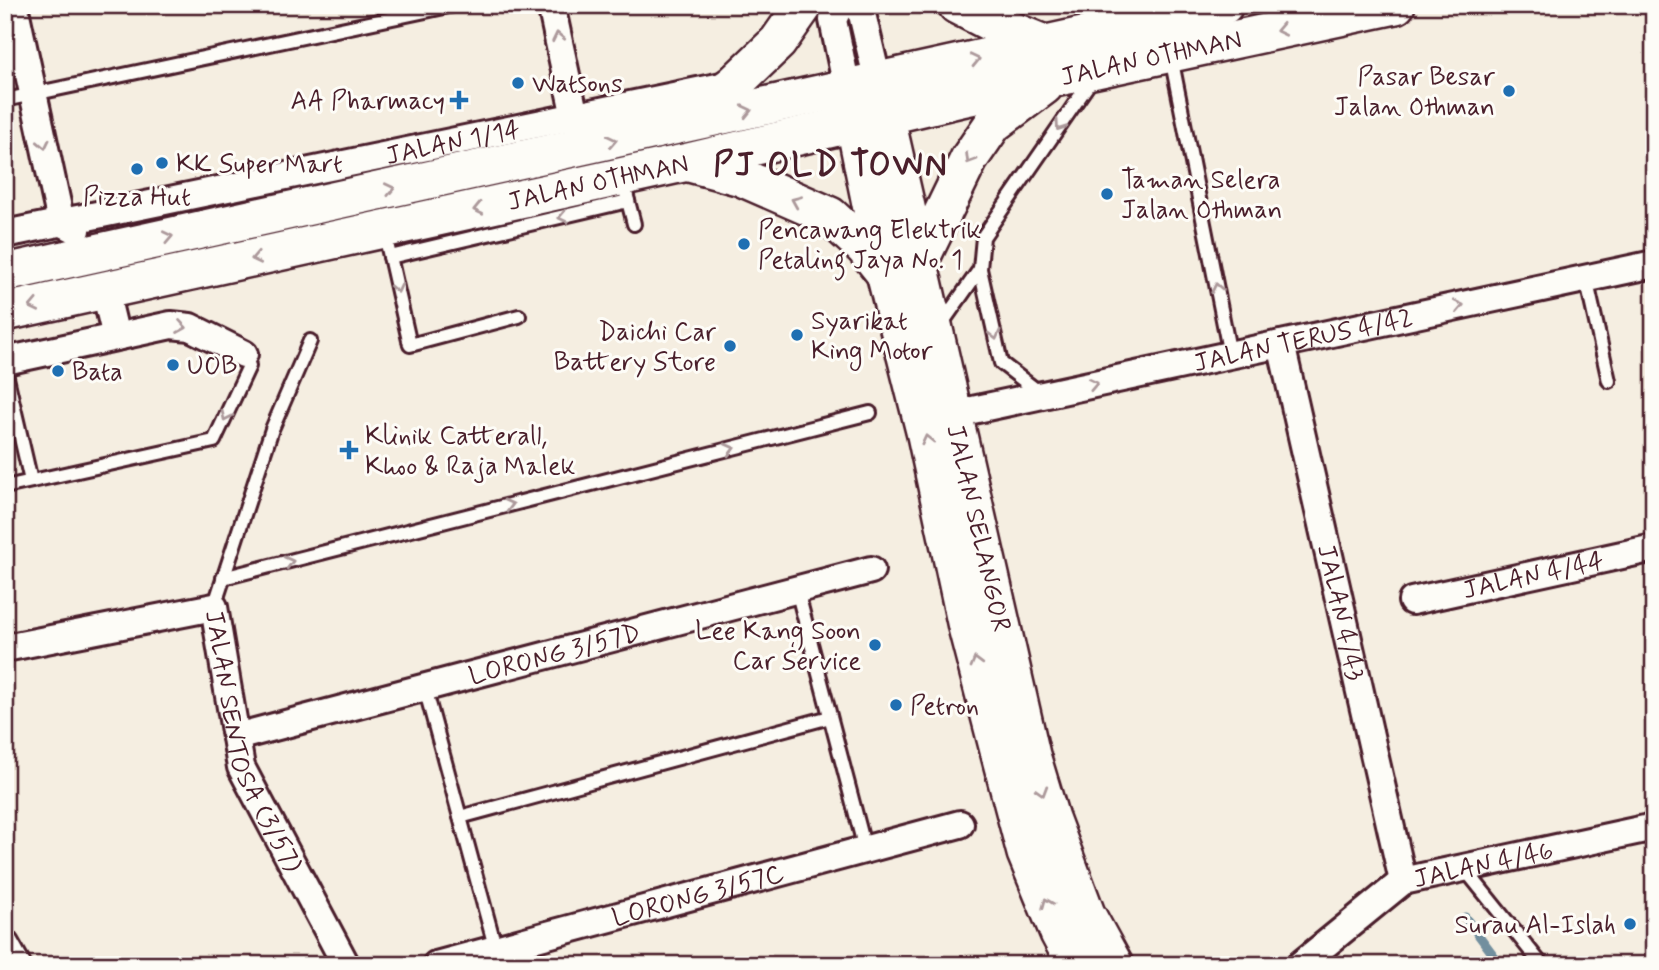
<svg xmlns="http://www.w3.org/2000/svg" width="1659" height="970" font-family="Mynerve,sans-serif">
	<style>
		.lines { fill: none; stroke-linecap: round; stroke-linejoin: round }
		.stream { stroke: #728f9e; stroke-width: 9 }
		.service-casing { stroke: #4a1f2b; stroke-width: 18 }
		.minor-casing { stroke: #4a1f2b; stroke-width: 32 }
		.secondary-casing { stroke: #4a1f2b; stroke-width: 42 }
		.service { stroke: #fdfcf7; stroke-width: 12 }
		.minor { stroke: #fdfcf7; stroke-width: 26 }
		.secondary { stroke: #fdfcf7; stroke-width: 37 }
		.oneway { stroke: #ac999b }
		.poi-dot { fill: #1f6fb2; stroke: #fdfcf7; stroke-width: 2.5 }
		.labels { text-anchor: middle; stroke-width: 6; stroke-linejoin: round; paint-order: stroke }
		.street-label { font-size: 26px; fill: #4a1f2b; stroke: #fdfcf7 }
		.poi-label { font-size: 26px; fill: #4a1f2b; stroke: #fdfcf7; text-anchor: start }
		.district-label { font-size: 33px; font-weight: bold; letter-spacing: 2px; fill: #4a1f2b; stroke: #fdfcf7 }
	</style>
	<rect width="100%" height="100%" fill="#f5eee1"/>
	<filter id="ink" filterUnits="userSpaceOnUse"><feTurbulence type="fractalNoise" baseFrequency=".0143" numOctaves="2"/><feDisplacementMap in="SourceGraphic" scale="14" xChannelSelector="R" yChannelSelector="G"/><feConvolveMatrix kernelMatrix="1 2 1 2 8 2 1 2 1" color-interpolation-filters="sRGB"/></filter>
	<g filter="url(#ink)">
		<g class="lines">
			<path class="stream" d="M1465,917L1501,965"/>
			<g class="service-casing">
				<g id="service">
					<path d="M1171,57L1230,355"/>
					<path d="M5,100L454,5"/>
					<path d="M628,201L634,224"/>
					<path d="M384,230L410,345L519,316"/>
					<path d="M390,257L628,201L623,180"/>
					<path d="M1586,278L1609,381"/>
					<path d="M940,326L980,269"/>
					<path d="M5,369L31,481"/>
					<path d="M1040,393L1001,363L980,269L983,237L1092,79"/>
					<path d="M5,487L214,441L249,366L244,354"/>
					<path d="M223,578L870,413"/>
					<path d="M797,590L865,849"/>
					<path d="M214,607L272,429L310,341"/>
					<path d="M425,688L496,950"/>
					<path d="M460,817L830,717"/>
					<path d="M1464,868L1542,965"/>
				</g>
			</g>
			<g class="minor-casing">
				<g id="minor">
					<path d="M14,5L61,222L77,230"/>
					<path d="M551,5L575,117"/>
					<path d="M840,5L833,20L847,88"/>
					<path d="M855,5L862,14L878,82"/>
					<path id="s1" d="M5,234L727,85"/>
					<path d="M105,291L116,337"/>
					<path id="s2" d="M1281,344L1403,881"/>
					<path d="M5,361L171,325L190,327L244,354"/>
					<path id="s3" d="M954,414L1654,264"/>
					<path id="s4" d="M1412,601L1654,548"/>
					<path id="s5" d="M5,648L214,607L241,767L346,965"/>
					<path id="s6" d="M236,737L871,570"/>
					<path d="M5,944L17,965"/>
					<path id="s7" d="M436,965L960,824"/>
					<path id="s8" d="M1300,965L1403,881L1654,827"/>
				</g>
			</g>
			<g class="secondary-casing">
				<g id="secondary">
					<path d="M957,5L990,22L1044,44"/>
					<path id="s9" d="M880,93L1031,755L1050,818L1086,914L1114,965"/>
					<path d="M850,100L885,273L926,435L967,627L1002,762L1026,853L1059,933L1076,965"/>
					<path d="M686,121L734,84L778,42L804,5"/>
					<path d="M693,164L741,177L830,216L864,247L884,272"/>
					<path d="M919,262L969,159L993,124L1044,86"/>
					<path d="M5,273L1224,5"/>
					<path id="s10" d="M5,312L688,162L961,98L1396,5"/>
				</g>
			</g>
			<use href="#service" class="service"/>
			<use href="#minor" class="minor"/>
			<use href="#secondary" class="secondary"/>
		</g>
		<defs><path id="oneway-chevron" d="M-2-3.5L2.5 0L-2 3.5" fill="none" stroke-width="1.6" stroke-linecap="round" stroke-linejoin="round" transform="scale(1.75)"/></defs>
		<g class="oneway">
			<use href="#oneway-chevron" transform="translate(1281 30) rotate(168)"/>
			<use href="#oneway-chevron" transform="translate(558 37) rotate(-102)"/>
			<use href="#oneway-chevron" transform="translate(975 60) rotate(-13)"/>
			<use href="#oneway-chevron" transform="translate(747 111) rotate(-13)"/>
			<use href="#oneway-chevron" transform="translate(1060 126) rotate(125)"/>
			<use href="#oneway-chevron" transform="translate(612 141) rotate(-12)"/>
			<use href="#oneway-chevron" transform="translate(44 144) rotate(78)"/>
			<use href="#oneway-chevron" transform="translate(970 159) rotate(121)"/>
			<use href="#oneway-chevron" transform="translate(390 189) rotate(-12)"/>
			<use href="#oneway-chevron" transform="translate(796 201) rotate(-157)"/>
			<use href="#oneway-chevron" transform="translate(478 209) rotate(167)"/>
			<use href="#oneway-chevron" transform="translate(563 217) rotate(167)"/>
			<use href="#oneway-chevron" transform="translate(168 237) rotate(-12)"/>
			<use href="#oneway-chevron" transform="translate(256 258) rotate(168)"/>
			<use href="#oneway-chevron" transform="translate(397 288) rotate(78)"/>
			<use href="#oneway-chevron" transform="translate(1217 288) rotate(-101)"/>
			<use href="#oneway-chevron" transform="translate(34 306) rotate(168)"/>
			<use href="#oneway-chevron" transform="translate(1459 306) rotate(-12)"/>
			<use href="#oneway-chevron" transform="translate(182 327) rotate(9)"/>
			<use href="#oneway-chevron" transform="translate(995 335) rotate(77)"/>
			<use href="#oneway-chevron" transform="translate(1093 384) rotate(-12)"/>
			<use href="#oneway-chevron" transform="translate(226 416) rotate(115)"/>
			<use href="#oneway-chevron" transform="translate(927 440) rotate(-103)"/>
			<use href="#oneway-chevron" transform="translate(730 449) rotate(-14)"/>
			<use href="#oneway-chevron" transform="translate(509 505) rotate(-14)"/>
			<use href="#oneway-chevron" transform="translate(289 562) rotate(-14)"/>
			<use href="#oneway-chevron" transform="translate(976 662) rotate(-105)"/>
			<use href="#oneway-chevron" transform="translate(1042 791) rotate(73)"/>
			<use href="#oneway-chevron" transform="translate(1047 903) rotate(-112)"/>
		</g>
	</g>
	<g class="poi-dot">
		<circle cx="518" cy="83" r="7"/>
		<circle cx="1509" cy="91" r="7"/>
		<path d="M455.5 89.5h7v7h7v7h-7v7h-7v-7h-7v-7h7z"/>
		<circle cx="162" cy="163" r="7"/>
		<circle cx="137" cy="169" r="7"/>
		<circle cx="1107" cy="194" r="7"/>
		<circle cx="744" cy="244" r="7"/>
		<circle cx="797" cy="335" r="7"/>
		<circle cx="730" cy="346" r="7"/>
		<circle cx="173" cy="365" r="7"/>
		<circle cx="58" cy="371" r="7"/>
		<path d="M345.5 439.5h7v7h7v7h-7v7h-7v-7h-7v-7h7z"/>
		<circle cx="875" cy="645" r="7"/>
		<circle cx="896" cy="705" r="7"/>
		<circle cx="1630" cy="924" r="7"/>
	</g>
	<g class="labels">
		<g class="street-label">
			<text dy="9" stroke="none"><textPath href="#s10" startOffset="1174">JALAN OTHMAN</textPath></text>
			<text dy="9" stroke="none"><textPath href="#s1" startOffset="457">JALAN 1/14</textPath></text>
			<text dy="9" stroke="none"><textPath href="#s10" startOffset="607">JALAN OTHMAN</textPath></text>
			<text dy="9" stroke="none"><textPath href="#s3" startOffset="357">JALAN TERUS 4/42</textPath></text>
			<text dy="9" stroke="none"><textPath href="#s9" startOffset="446">JALAN SELANGOR</textPath></text>
			<text dy="9" stroke="none"><textPath href="#s4" startOffset="124">JALAN 4/44</textPath></text>
			<text dy="9" stroke="none"><textPath href="#s2" startOffset="275">JALAN 4/43</textPath></text>
			<text dy="9" stroke="none"><textPath href="#s6" startOffset="329">LORONG 3/57D</textPath></text>
			<text dy="9" stroke="none"><textPath href="#s5" startOffset="354">JALAN SENTOSA (3/57)</textPath></text>
			<text dy="9" stroke="none"><textPath href="#s8" startOffset="215">JALAN 4/46</textPath></text>
			<text dy="9" stroke="none"><textPath href="#s7" startOffset="271">LORONG 3/57C</textPath></text>
		</g>
		<g class="poi-label">
			<text x="1495" y="85" text-anchor="end">Pasar Besar<tspan x="1495" dy="30">Jalan Othman</tspan></text>
			<text x="532" y="92">Watsons</text>
			<text x="445" y="109" text-anchor="end">AA Pharmacy</text>
			<text x="176" y="172">KK Super Mart</text>
			<text x="1121" y="188">Taman Selera<tspan x="1121" dy="30">Jalan Othman</tspan></text>
			<text x="137" y="205" text-anchor="middle">Pizza Hut</text>
			<text x="758" y="238">Pencawang Elektrik<tspan x="758" dy="30">Petaling Jaya No. 1</tspan></text>
			<text x="811" y="329">Syarikat<tspan x="811" dy="30">King Motor</tspan></text>
			<text x="716" y="340" text-anchor="end">Daichi Car<tspan x="716" dy="30">Battery Store</tspan></text>
			<text x="187" y="374">UOB</text>
			<text x="72" y="380">Bata</text>
			<text x="365" y="444">Klinik Catterall,<tspan x="365" dy="30">Khoo &amp; Raja Malek</tspan></text>
			<text x="861" y="639" text-anchor="end">Lee Kang Soon<tspan x="861" dy="30">Car Service</tspan></text>
			<text x="910" y="714">Petron</text>
			<text x="1616" y="933" text-anchor="end">Surau Al-Islah</text>
		</g>
		<g class="district-label">
			<text x="831" y="175">PJ OLD TOWN</text>
		</g>
	</g>
	<rect width="1659" height="970" fill="none" stroke="#fdfcf7" stroke-width="28"/>
	<rect x="14" y="14" width="1631" height="942" fill="none" stroke="#4a1f2b" stroke-width="2.5" filter="url(#ink)"/>
</svg>
